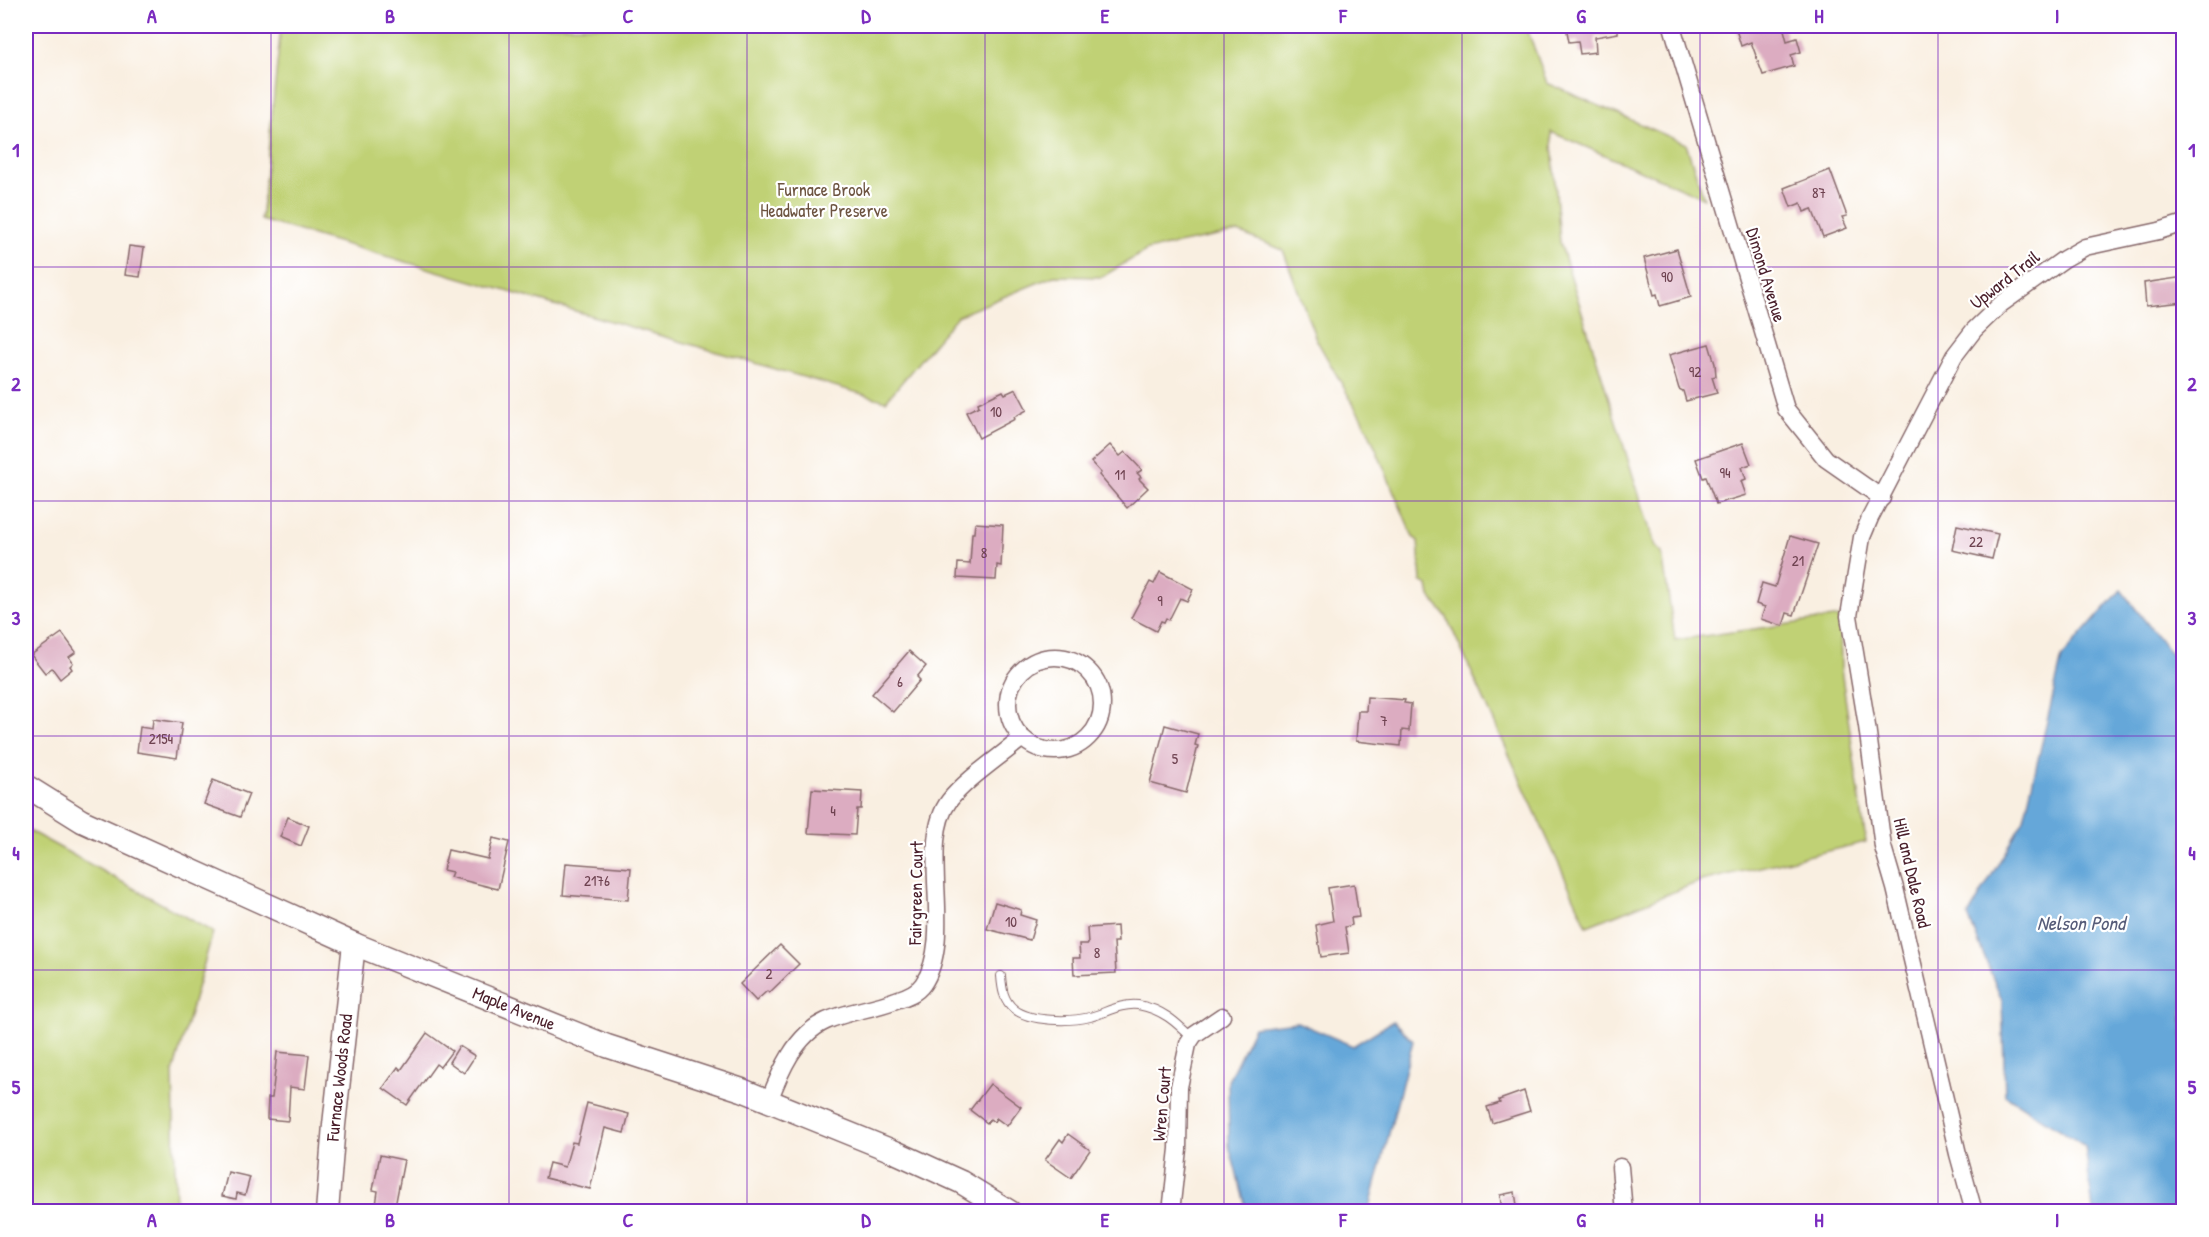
<svg xmlns="http://www.w3.org/2000/svg" width="2209" height="1237" font-family="'Patrick Hand',sans-serif">
	<style>
		.green { fill: #c0d174; stroke: #857850; stroke-width: 1.5 }
		.water { fill: #65a7d9; stroke: #586382; stroke-width: 1.5 }
		.building { fill: #dcacc1 }
		.lines { fill: none; stroke-linecap: round; stroke-linejoin: round }
		.lane-casing { stroke: #87686b; stroke-width: 10 }
		.street-casing { stroke: #87686b; stroke-width: 19 }
		.secondary-casing { stroke: #87686b; stroke-width: 25 }
		.lane { stroke: #fff; stroke-width: 8 }
		.street { stroke: #fff; stroke-width: 16 }
		.secondary { stroke: #fff; stroke-width: 22 }
		.grid { fill: none; stroke: #7b2cbf; stroke-width: 1.5; stroke-opacity: 0.55 }
		.labels { text-anchor: middle; stroke-width: 4.5; stroke-linejoin: round; paint-order: stroke }
		.number-label { font-size: 15px; fill: #6e4250 }
		.park-label { font-size: 18px; fill: #6d5441; stroke: #fff }
		.street-label { font-size: 18px; fill: #4a1f2b; stroke: #fff }
		.water-label { font-size: 20px; font-style: italic; fill: #565c79; stroke: #fff }
		.neatline { fill: none; stroke: #7b2cbf; stroke-width: 2 }
		.grid-label { font-size: 20px; text-anchor: middle; font-weight: bold; fill: #7b2cbf }
	</style>
	<rect width="100%" height="100%" fill="#fff"/>
	<filter id="ink" filterUnits="userSpaceOnUse"><feTurbulence type="fractalNoise" baseFrequency=".0167" numOctaves="2"/><feDisplacementMap in="SourceGraphic" scale="12" xChannelSelector="R" yChannelSelector="G"/><feConvolveMatrix kernelMatrix="1 2 1 2 8 2 1 2 1" color-interpolation-filters="sRGB"/></filter>
	<filter id="wash" filterUnits="userSpaceOnUse"><feTurbulence type="fractalNoise" baseFrequency=".008" numOctaves="4" result="noise"/><feDisplacementMap in="SourceGraphic" scale="24" xChannelSelector="R" yChannelSelector="G"/><feGaussianBlur stdDeviation="1.35" result="paint"/><feColorMatrix in="noise" values="0 0 0 0 0 0 0 0 0 0 0 0 0 0 0 0 0 1.4 0 .05"/><feComposite in="paint" operator="in"/></filter>
	<g filter="url(#wash)">
		<rect width="100%" height="100%" fill="#f9efe1"/>
		<g class="green">
			<path d="M281,26H1526L1547,83L1686,144L1704,198L1551,132L1560,242L1655,546L1662,553L1675,640L1840,617L1841,669L1866,842L1701,881L1587,926L1446,616L1430,597L1428,586L1421,581L1418,541L1413,537L1367,428L1316,339L1283,250L1238,232L1147,250L1102,277L1054,276L957,316L886,401L261,220Z"/>
			<path d="M26,829L213,932L173,1073L176,1211H26Z"/>
		</g>
		<g class="water">
			<path d="M2121,590L2183,669V1211H2093L2085,1146L2005,1095L2002,1001L1968,916L2024,819L2062,657Z"/>
			<path d="M1393,1021L1413,1041L1369,1211H1247L1229,1146L1228,1081L1254,1027L1297,1022L1353,1046Z"/>
		</g>
		<g id="blocks">
			<g class="building">
				<path d="M1566,26H1618V33L1595,37L1596,52L1580,54L1578,41L1569,42Z"/>
				<path d="M1735,26H1783L1787,41L1797,38L1801,52L1791,55L1794,66L1763,75L1751,42L1741,46Z"/>
				<path d="M1830,170L1847,216L1842,217L1847,228L1823,237L1812,209L1804,212L1801,203L1791,207L1784,188Z"/>
				<path d="M129,246L144,248L140,277L125,275Z"/>
				<path d="M1677,249L1691,297L1660,306L1657,294L1654,295L1644,258Z"/>
				<path d="M2184,277V302L2146,306L2144,283Z"/>
				<path d="M1709,344L1715,364L1716,376L1712,377L1717,393L1686,401L1683,391L1679,389L1669,355Z"/>
				<path d="M1016,389L1027,410L1014,417L1015,419L979,438L966,412L979,406L978,403L1003,391L1005,394Z"/>
				<path d="M1743,443L1751,464L1742,467L1746,479L1741,481L1746,495L1716,504L1706,477L1703,478L1696,459Z"/>
				<path d="M1110,445L1120,456L1125,452L1142,470L1137,473L1141,477L1139,479L1148,488L1127,508L1099,475L1101,473L1091,462Z"/>
				<path d="M975,523L1003,525L1001,566L997,565L996,580L957,578L958,563L970,564L972,533H974Z"/>
				<path d="M1957,525L1998,534L1992,559L1952,550Z"/>
				<path d="M1790,536L1818,544L1794,615L1787,613L1783,626L1761,619L1765,607L1756,604L1762,583L1775,587Z"/>
				<path d="M1160,572L1193,589L1187,601L1180,598L1169,620L1166,618L1164,622L1161,621L1156,631L1131,618L1150,582L1154,584Z"/>
				<path d="M62,633L76,652L69,657L73,663L70,666L72,669L60,679L52,668L45,673L31,655Z"/>
				<path d="M909,651L926,666L917,677L920,680L893,712L872,694Z"/>
				<path d="M1367,697L1405,700L1404,703L1411,704L1409,731L1402,730L1401,746L1356,741L1358,711H1366Z"/>
				<path d="M153,719L182,723L177,758L137,752L140,727L152,729Z"/>
				<path d="M1165,725L1198,734L1195,745L1198,746L1186,793L1150,783Z"/>
				<path d="M213,780L249,794L240,817L204,804Z"/>
				<path d="M812,789L862,792L861,809H857L855,835L808,833Z"/>
				<path d="M288,817L309,826L301,846L280,837Z"/>
				<path d="M493,838L509,842L498,889L450,877L452,872L443,870L448,850L488,859Z"/>
				<path d="M566,863L631,868L628,900L563,895Z"/>
				<path d="M1354,884L1359,917L1351,918L1352,925L1345,927L1349,953L1321,957L1316,925L1333,921L1328,888Z"/>
				<path d="M995,902L1021,910L1020,915L1036,920L1030,940L987,929Z"/>
				<path d="M1117,926L1118,942H1114L1116,973L1074,975L1073,958H1080L1079,944H1088L1087,928Z"/>
				<path d="M780,945L799,964L769,993L767,991L756,1001L740,984Z"/>
				<path d="M427,1033L452,1051L440,1067L436,1064L407,1105L383,1088L398,1067L401,1070Z"/>
				<path d="M459,1046L475,1056L464,1073L449,1062Z"/>
				<path d="M277,1052L309,1055L305,1089L290,1087L288,1121L267,1119L268,1098H272Z"/>
				<path d="M990,1084L1021,1107L1007,1126L996,1118L994,1122L990,1119L987,1123L970,1110Z"/>
				<path d="M1524,1091L1530,1111L1492,1123L1487,1107L1500,1103L1499,1100Z"/>
				<path d="M587,1103L629,1114L624,1133L605,1128L590,1189L545,1178L549,1163L565,1167L572,1142L577,1143Z"/>
				<path d="M1068,1134L1090,1150L1071,1178L1045,1160L1060,1139L1063,1142Z"/>
				<path d="M380,1155L404,1160L394,1212H375L378,1191L373,1190Z"/>
				<path d="M228,1172L250,1177L245,1195L237,1193L236,1199L222,1196Z"/>
				<path d="M1515,1192L1518,1212H1502L1500,1195Z"/>
			</g>
		</g>
	</g>
	<g filter="url(#ink)">
		<use href="#blocks" fill-opacity="0" stroke="#87686b" stroke-width="1.5"/>
		<g class="lines">
			<g class="lane-casing">
				<path id="lane" d="M1001,976C1002,988 1003,1000 1014,1009C1030,1022 1070,1022 1090,1017C1105,1013 1122,1003 1138,1005C1162,1009 1176,1022 1192,1038"/>
			</g>
			<g class="street-casing">
				<g id="street">
					<path d="M1672,26L1786,409L1826,459L1882,498"/>
					<circle cx="1055" cy="704" r="47"/>
					<path d="M769,1101C780,1072 795,1035 826,1021C848,1011 874,1009 896,1000C906,997 917,993 923,984C956,936 917,843 949,801C966,779 1000,757 1022,738"/>
					<path d="M1620,1167L1624,1212"/>
					<path d="M1171,1212L1178,1149L1179,1087L1188,1044L1194,1035L1222,1016"/>
					<path d="M1974,1212L1958,1154L1895,888L1883,847L1867,726L1849,616L1862,537L1870,518L1954,356L1974,330L2001,304L2064,259L2085,247L2159,231L2184,223"/>
				</g>
			</g>
			<g class="secondary-casing">
				<g id="secondary">
					<path id="s1" d="M26,786L82,821L354,944L607,1046L742,1090L895,1152L961,1182L1010,1212"/>
					<path id="s2" d="M327,1212L334,1125L354,944"/>
				</g>
			</g>
			<use href="#lane" class="lane"/>
			<use href="#street" class="street"/>
			<use href="#secondary" class="secondary"/>
		</g>
	</g>
	<path class="grid" d="M271,26V1212M509,26V1212M747,26V1212M985,26V1212M1224,26V1212M1462,26V1212M1700,26V1212M1938,26V1212M26,267H2184M26,501H2184M26,736H2184M26,970H2184"/>
	<g class="labels">
		<g class="number-label">
			<text x="1819" y="198">87</text>
			<text x="1667" y="282">90</text>
			<text x="1695" y="377">92</text>
			<text x="996" y="417">10</text>
			<text x="1725" y="478">94</text>
			<text x="1120" y="480">11</text>
			<text x="1976" y="547">22</text>
			<text x="984" y="558">8</text>
			<text x="1798" y="566">21</text>
			<text x="1160" y="606">9</text>
			<text x="900" y="687">6</text>
			<text x="1384" y="726">7</text>
			<text x="161" y="744">2154</text>
			<text x="1175" y="764">5</text>
			<text x="833" y="816">4</text>
			<text x="597" y="886">2176</text>
			<text x="1011" y="927">10</text>
			<text x="1097" y="958">8</text>
			<text x="769" y="979">2</text>
		</g>
		<g class="park-label">
			<text x="824" y="196">Furnace Brook<tspan x="824" dy="21">Headwater Preserve</tspan></text>
		</g>
		<g class="street-label">
			<text transform="translate(1766 275) rotate(73)" y="6">Dimond Avenue</text>
			<text transform="translate(2005 280) rotate(-38)" y="6">Upward Trail</text>
			<text transform="translate(1912 873) rotate(77)" y="6">Hill and Dale Road</text>
			<text transform="translate(916 893) rotate(-89)" y="6">Fairgreen Court</text>
			<text dy="6" stroke="none"><textPath href="#s1" startOffset="537">Maple Avenue</textPath></text>
			<text dy="6" stroke="none"><textPath href="#s2" startOffset="135">Furnace Woods Road</textPath></text>
			<text transform="translate(1162 1104) rotate(-85)" y="6">Wren Court</text>
		</g>
		<g class="water-label">
			<text x="2081" y="930">Nelson Pond</text>
		</g>
	</g>
	<rect width="2209" height="1237" fill="none" stroke="#fff" stroke-width="66"/>
	<rect x="33" y="33" width="2143" height="1171" class="neatline"/>
	<g class="grid-label">
		<text x="152" y="23">A</text>
		<text x="390" y="23">B</text>
		<text x="628" y="23">C</text>
		<text x="866" y="23">D</text>
		<text x="1105" y="23">E</text>
		<text x="1343" y="23">F</text>
		<text x="1581" y="23">G</text>
		<text x="1819" y="23">H</text>
		<text x="2057" y="23">I</text>
		<text x="16" y="157">1</text>
		<text x="2192" y="157">1</text>
		<text x="16" y="391">2</text>
		<text x="2192" y="391">2</text>
		<text x="16" y="625">3</text>
		<text x="2192" y="625">3</text>
		<text x="16" y="860">4</text>
		<text x="2192" y="860">4</text>
		<text x="16" y="1094">5</text>
		<text x="2192" y="1094">5</text>
		<text x="152" y="1227">A</text>
		<text x="390" y="1227">B</text>
		<text x="628" y="1227">C</text>
		<text x="866" y="1227">D</text>
		<text x="1105" y="1227">E</text>
		<text x="1343" y="1227">F</text>
		<text x="1581" y="1227">G</text>
		<text x="1819" y="1227">H</text>
		<text x="2057" y="1227">I</text>
	</g>
</svg>
